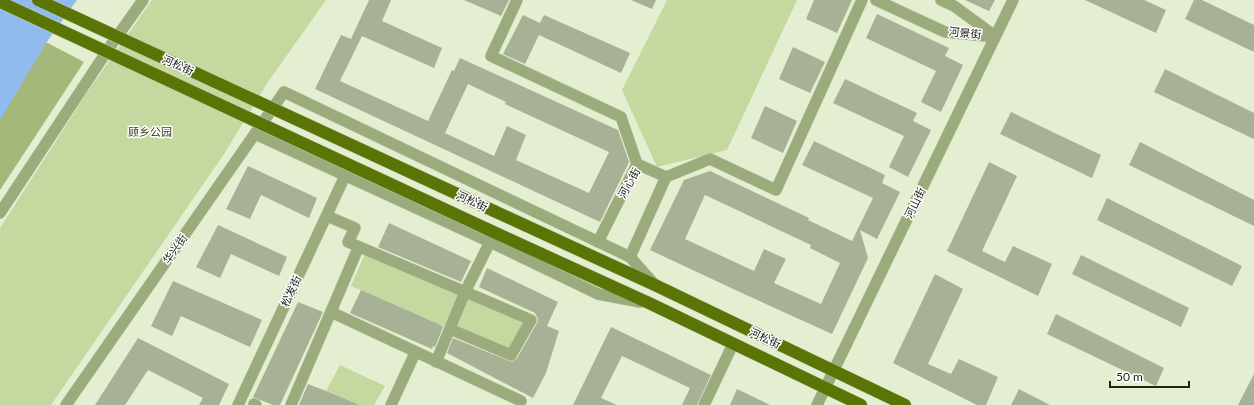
<svg xmlns="http://www.w3.org/2000/svg" width="1254" height="405" font-family="Lato,'Noto Sans SC',sans-serif">
	<style>
		.green { fill: #c5d89f }
		.forest { fill: #a4b879 }
		.water { fill: #90bbef }
		.building { fill: #a7b195; fill-rule: evenodd }
		.lines { fill: none; stroke-linecap: round; stroke-linejoin: round }
		.minor-casing { stroke: #c1cab0; stroke-width: 12 }
		.major-casing { stroke: #c1cab0; stroke-width: 13 }
		.minor { stroke: #9bab7c; stroke-width: 11 }
		.major { stroke: #5b7406; stroke-width: 12 }
		.major-bridge-casing { stroke: #c1cab0; stroke-width: 13; stroke-linecap: butt }
		.major-bridge { stroke: #5b7406; stroke-width: 12 }
		.labels { text-anchor: middle; stroke-width: 3; stroke-linejoin: round; paint-order: stroke }
		.street-label { font-size: 11px; fill: #202318; stroke: #fff }
		.park-label { font-size: 11px; fill: #334011; stroke: #fff }
	</style>
	<rect width="100%" height="100%" fill="#e4efd1"/>
	<g class="green">
		<path d="M152,0H326L268,82L224,154L51,405H0V228L86,94Z"/>
		<path d="M667,0H797L727,150L657,167L622,90Z"/>
		<path d="M367,249L531,321L511,355L351,286Z"/>
		<path d="M340,365L385,386L374,405H360L326,391Z"/>
	</g>
	<path class="forest" d="M0,18L84,62L0,190Z"/>
	<path class="water" d="M0,0H77L46,43L0,120Z"/>
	<g class="building">
		<path d="M369,0H391L382,21L442,48L434,68L362,36L340,81L428,121L452,70L454,71L460,58L618,130L629,162L600,222L315,89L341,35L351,39ZM468,84L506,102L505,104L609,152L589,193L516,160L526,135L507,126L494,156L445,133Z"/>
		<path d="M464,0H509L501,16Z"/>
		<path d="M631,0H656L652,9Z"/>
		<path d="M814,0H852L837,33L806,19Z"/>
		<path d="M965,0H995L989,11Z"/>
		<path d="M1085,0H1144L1166,10L1156,33Z"/>
		<path d="M1194,0H1202L1254,25V52L1185,19Z"/>
		<path d="M877,14L949,48L945,56L963,65L941,112L921,102L936,71L866,38Z"/>
		<path d="M523,15L540,23L544,15L630,53L621,73L539,35L525,64L503,54Z"/>
		<path d="M793,47L825,62L810,93L779,79Z"/>
		<path d="M1165,69L1254,113V139L1154,92Z"/>
		<path d="M845,79L917,113L913,121L931,130L908,177L889,167L904,136L833,103Z"/>
		<path d="M765,106L797,121L783,153L751,138Z"/>
		<path d="M1011,112L1101,155L1092,178L1000,134Z"/>
		<path d="M814,141L885,175L882,183L900,192L877,239L860,230L868,258L832,334L744,294L650,250L684,180L710,171L809,218L808,220L852,241L873,198L802,165ZM705,195L811,245L810,248L840,263L821,304L774,283L786,259L764,249L754,271L685,239Z"/>
		<path d="M1140,142L1254,200V226L1129,165Z"/>
		<path d="M989,162L1017,176L982,251L1005,262L1013,246L1052,264L1038,296L947,251Z"/>
		<path d="M248,166L317,198L309,218L261,195L250,219L226,209Z"/>
		<path d="M1107,198L1242,266L1232,286L1097,220Z"/>
		<path d="M389,223L471,261L461,282L378,247Z"/>
		<path d="M218,225L287,257L279,276L231,254L220,278L196,267Z"/>
		<path d="M1081,255L1189,308L1181,327L1072,274Z"/>
		<path d="M487,268L558,302L547,326L559,331L546,373L533,398L447,353L453,338L512,362L517,358L537,323L538,319L535,313L479,287Z"/>
		<path d="M935,274L963,289L928,364L951,374L959,359L998,377L986,405H977L893,363Z"/>
		<path d="M173,281L262,320L250,347L181,316L172,336L151,326Z"/>
		<path d="M361,290L441,325L443,327L435,347L433,346L432,349L350,313Z"/>
		<path d="M298,302L323,312L280,405H273L253,397Z"/>
		<path d="M1056,314L1164,368L1156,386L1047,334Z"/>
		<path d="M611,327L711,375L697,405H682L690,388L622,356L601,398L617,405H573Z"/>
		<path d="M138,338L229,384L219,405H199L203,398L148,370L125,405H95Z"/>
		<path d="M1254,374V405H1238Z"/>
		<path d="M308,384L326,391L360,405H299Z"/>
		<path d="M737,389L770,405H730Z"/>
		<path d="M1019,389L1050,405H1011Z"/>
	</g>
	<g class="lines">
		<g class="minor-casing">
			<g id="minor">
				<path d="M517,0L491,56L621,117L637,164"/>
				<path d="M876,0L945,32L995,37"/>
				<path d="M941,0L954,6L995,36"/>
				<path d="M255,134L490,242L598,294L640,302"/>
				<path d="M666,177L710,159L776,190L862,0"/>
				<path d="M0,213L109,48L143,0"/>
				<path d="M327,216L355,228L348,242L531,320L511,355L450,329"/>
				<path d="M598,242L637,164L666,177L630,257"/>
				<path d="M331,312L521,401"/>
				<path d="M436,362L465,292L490,242"/>
				<path d="M254,404L256,405"/>
				<path d="M66,405L284,92L630,257L655,285"/>
				<path d="M238,405L345,176"/>
				<path d="M291,405L356,253"/>
				<path d="M391,405L415,353"/>
				<path d="M704,405L733,344"/>
				<path d="M817,405L1013,0"/>
			</g>
		</g>
		<g class="major-casing">
			<g id="major">
				<path d="M494,211L657,286L905,405"/>
				<path d="M487,229L651,304L861,405"/>
			</g>
		</g>
		<use href="#minor" class="minor"/>
		<use href="#major" class="major"/>
		<g class="major-bridge-casing">
			<g id="major-bridge">
				<path d="M38,0L494,211"/>
				<path d="M0,2L487,229"/>
			</g>
		</g>
		<use href="#major-bridge" class="major-bridge"/>
	</g>
	<g class="labels">
		<g class="street-label">
			<text transform="translate(965 33) rotate(6)" y="4">河景街</text>
			<text transform="translate(178 65) rotate(25)" y="4">河松街</text>
			<text transform="translate(629 183) rotate(-61)" y="4">河心街</text>
			<text transform="translate(472 201) rotate(25)" y="4">河松街</text>
			<text transform="translate(915 203) rotate(-64)" y="4">河山街</text>
			<text transform="translate(175 249) rotate(-55)" y="4">华兴街</text>
			<text transform="translate(291 291) rotate(-65)" y="4">松发街</text>
			<text transform="translate(765 338) rotate(25)" y="4">河松街</text>
		</g>
		<g class="park-label">
			<text x="150" y="136">顾乡公园</text>
		</g>
	</g>
	<path d="M1110 381v6h79v-6" fill="none" stroke="#202318" stroke-width="2"/>
	<text x="1116" y="381" font-size="12" fill="#202318" stroke="#ffffff" stroke-width="3" paint-order="stroke">50 m</text>
</svg>
